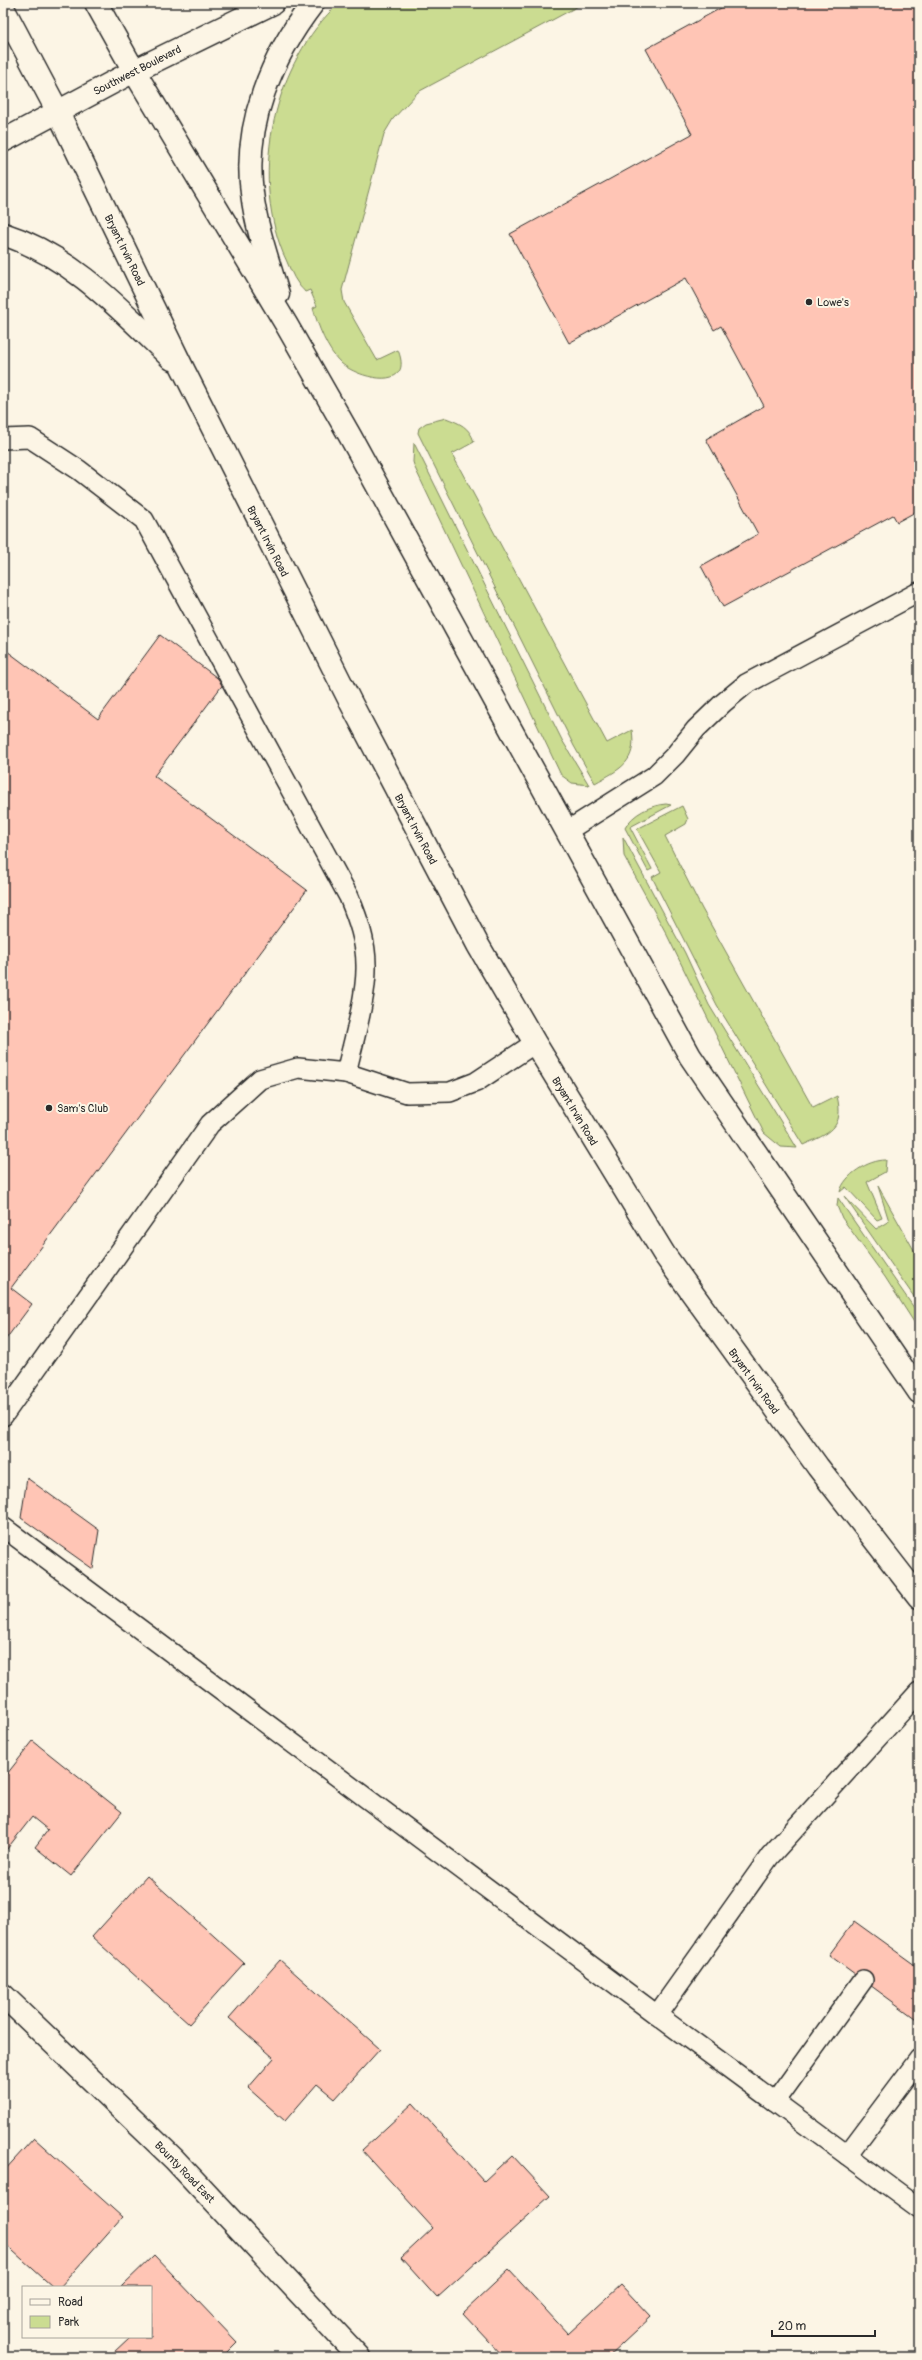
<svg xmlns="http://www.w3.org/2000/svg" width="922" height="2360" font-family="Pangolin,sans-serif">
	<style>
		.green { fill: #cbdc91; stroke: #7b845e }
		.building { fill: #ffc5b5; stroke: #2b2b2b }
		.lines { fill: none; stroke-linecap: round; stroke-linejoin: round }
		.lane-casing { stroke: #2b2b2b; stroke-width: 22 }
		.street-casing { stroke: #2b2b2b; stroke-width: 25 }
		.secondary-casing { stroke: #2b2b2b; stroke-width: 25 }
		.lane { stroke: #fcf5e5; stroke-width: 19 }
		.street { stroke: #fcf5e5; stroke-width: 22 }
		.secondary { stroke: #fcf5e5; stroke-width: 22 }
		.poi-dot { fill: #2b2b2b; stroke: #fcf5e5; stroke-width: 1.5 }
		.labels { text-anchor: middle; stroke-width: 4; stroke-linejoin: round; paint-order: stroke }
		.street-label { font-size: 11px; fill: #2b2b2b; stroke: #fcf5e5 }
		.poi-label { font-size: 11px; fill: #2b2b2b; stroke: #fcf5e5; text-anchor: start }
	</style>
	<rect width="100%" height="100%" fill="#fcf5e5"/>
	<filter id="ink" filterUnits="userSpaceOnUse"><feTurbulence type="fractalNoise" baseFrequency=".025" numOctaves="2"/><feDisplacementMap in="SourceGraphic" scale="8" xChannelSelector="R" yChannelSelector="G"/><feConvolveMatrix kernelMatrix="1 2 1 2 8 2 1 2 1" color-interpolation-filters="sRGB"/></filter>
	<g filter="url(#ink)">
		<g class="green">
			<path d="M339,3H584L418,92L393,119L384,134L342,290L344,302L377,360L398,350C415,392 359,379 341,363C327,350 318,326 313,308L317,306L310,290L305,292C303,289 301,288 299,285C292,276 288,263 283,253C250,171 274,63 339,3Z"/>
			<path d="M446,418C459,423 470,427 474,442L452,454L607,743L632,730C637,763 620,769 595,783L574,746L418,433L419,428L426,423Z"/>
			<path d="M414,443L562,740L589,785L572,783L561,775L415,468L413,462Z"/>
			<path d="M666,804L671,805L630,827L652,869L648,871L625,828C632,814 651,805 666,804Z"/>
			<path d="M682,806L688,819L686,824L665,836L702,909L813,1108L837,1096C845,1129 829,1133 803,1145L717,1005L652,877L661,872L637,829Z"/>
			<path d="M623,837L685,953L709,1005L797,1148L781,1147L764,1133L666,933L624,856Z"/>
			<path d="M886,1160L885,1172L867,1182L882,1218L877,1220L846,1187L840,1192C844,1175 868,1160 886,1160Z"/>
			<path d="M878,1186L919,1259V1304L844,1196L876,1229L889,1221Z"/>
			<path d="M838,1198L919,1315V1330L885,1277L842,1218L837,1206Z"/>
		</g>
		<g class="building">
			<path d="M730,3H919V510L897,522L893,515L723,607L701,566L758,534L706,439L764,406L721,326L714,330L686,278L569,343L510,234L692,134L646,49Z"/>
			<path d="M160,635L224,683L154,776L307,890L11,1288L32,1304L3,1343V648L98,719Z"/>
			<path d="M27,1478L99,1530L93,1569L21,1518Z"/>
			<path d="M33,1741L122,1812L71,1876L35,1847L48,1830L32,1817L3,1854V1779Z"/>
			<path d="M147,1876L244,1963L189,2024L92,1937Z"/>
			<path d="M854,1921L919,1968V2021L829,1955Z"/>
			<path d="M280,1960L380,2049L335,2099L317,2084L285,2121L248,2088L274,2058L229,2018Z"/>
			<path d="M413,2103L484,2181L512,2155L550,2196L437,2298L401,2258L433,2228L362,2150Z"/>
			<path d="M34,2138L122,2217L60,2287H53L3,2242V2172Z"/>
			<path d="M154,2255L237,2342L222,2357H117L113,2353L130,2337H151V2287H121Z"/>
			<path d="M509,2270L568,2334L621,2285L651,2317L608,2357H504L463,2313Z"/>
		</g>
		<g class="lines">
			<g class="lane-casing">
				<g id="lane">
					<path d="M3,439L30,438L79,470L144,520L349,897C358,919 366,941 366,965C367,995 353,1043 346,1073"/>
					<path d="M567,831L654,776L675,755L696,729L723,703L746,684L919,592"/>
					<path d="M3,1416L210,1124L260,1079L298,1068L346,1073L407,1093L450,1092L476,1082L535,1043"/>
					<path d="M3,1527L657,2015L770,1856L919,1692"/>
					<path d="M657,2015L919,2208"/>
					<path d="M775,2102L863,1980"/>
					<path d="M847,2155L919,2059"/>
				</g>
			</g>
			<g class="street-casing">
				<path id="street" d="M3,1995L174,2159L359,2357"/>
			</g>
			<g class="secondary-casing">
				<g id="secondary">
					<path d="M96,3L134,71L286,324L350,436L690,1056L919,1392"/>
					<path d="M3,8L58,112L183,369L351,703L478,945L535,1043L664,1254L818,1467L919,1597"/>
					<path d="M3,141L134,71L273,3"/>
					<path d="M3,234C72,256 121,310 172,359"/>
					<path d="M278,294C268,261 256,227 252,193C243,124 272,56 313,3"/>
				</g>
			</g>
			<use href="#lane" class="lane"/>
			<use href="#street" class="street"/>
			<use href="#secondary" class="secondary"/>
		</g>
	</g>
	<g class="poi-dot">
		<circle cx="809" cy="302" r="4"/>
		<circle cx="49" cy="1108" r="4"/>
	</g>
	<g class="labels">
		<g class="street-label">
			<text transform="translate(137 70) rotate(-27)" y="4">Southwest Boulevard</text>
			<text transform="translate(125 250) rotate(64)" y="4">Bryant Irvin Road</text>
			<text transform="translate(268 541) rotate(63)" y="4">Bryant Irvin Road</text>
			<text transform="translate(416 829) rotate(62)" y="4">Bryant Irvin Road</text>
			<text transform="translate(575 1111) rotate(59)" y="4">Bryant Irvin Road</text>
			<text transform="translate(754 1381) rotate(54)" y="4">Bryant Irvin Road</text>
			<text transform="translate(185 2172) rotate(46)" y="4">Bounty Road East</text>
		</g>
		<g class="poi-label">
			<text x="817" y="306">Lowe's</text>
			<text x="57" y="1112">Sam's Club</text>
		</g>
	</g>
	<rect width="922" height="2360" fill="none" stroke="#fcf5e5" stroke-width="16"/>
	<rect x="8" y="8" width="906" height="2344" fill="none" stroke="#2b2b2b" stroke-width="1.5" filter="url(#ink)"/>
	<rect x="22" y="2286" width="130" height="52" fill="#fcf5e5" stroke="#a8a49b"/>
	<rect x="30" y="2299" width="20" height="6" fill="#fcf5e5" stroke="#a8a49b"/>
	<text x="58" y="2306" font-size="12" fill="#2b2b2b">Road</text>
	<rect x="30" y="2316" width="20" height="12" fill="#cbdc91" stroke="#a8a49b"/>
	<text x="58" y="2326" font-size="12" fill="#2b2b2b">Park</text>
	<path d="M772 2330v6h103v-6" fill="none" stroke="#2b2b2b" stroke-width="2"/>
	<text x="778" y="2330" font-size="12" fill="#2b2b2b" stroke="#fcf5e5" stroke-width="3" paint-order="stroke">20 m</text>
</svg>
